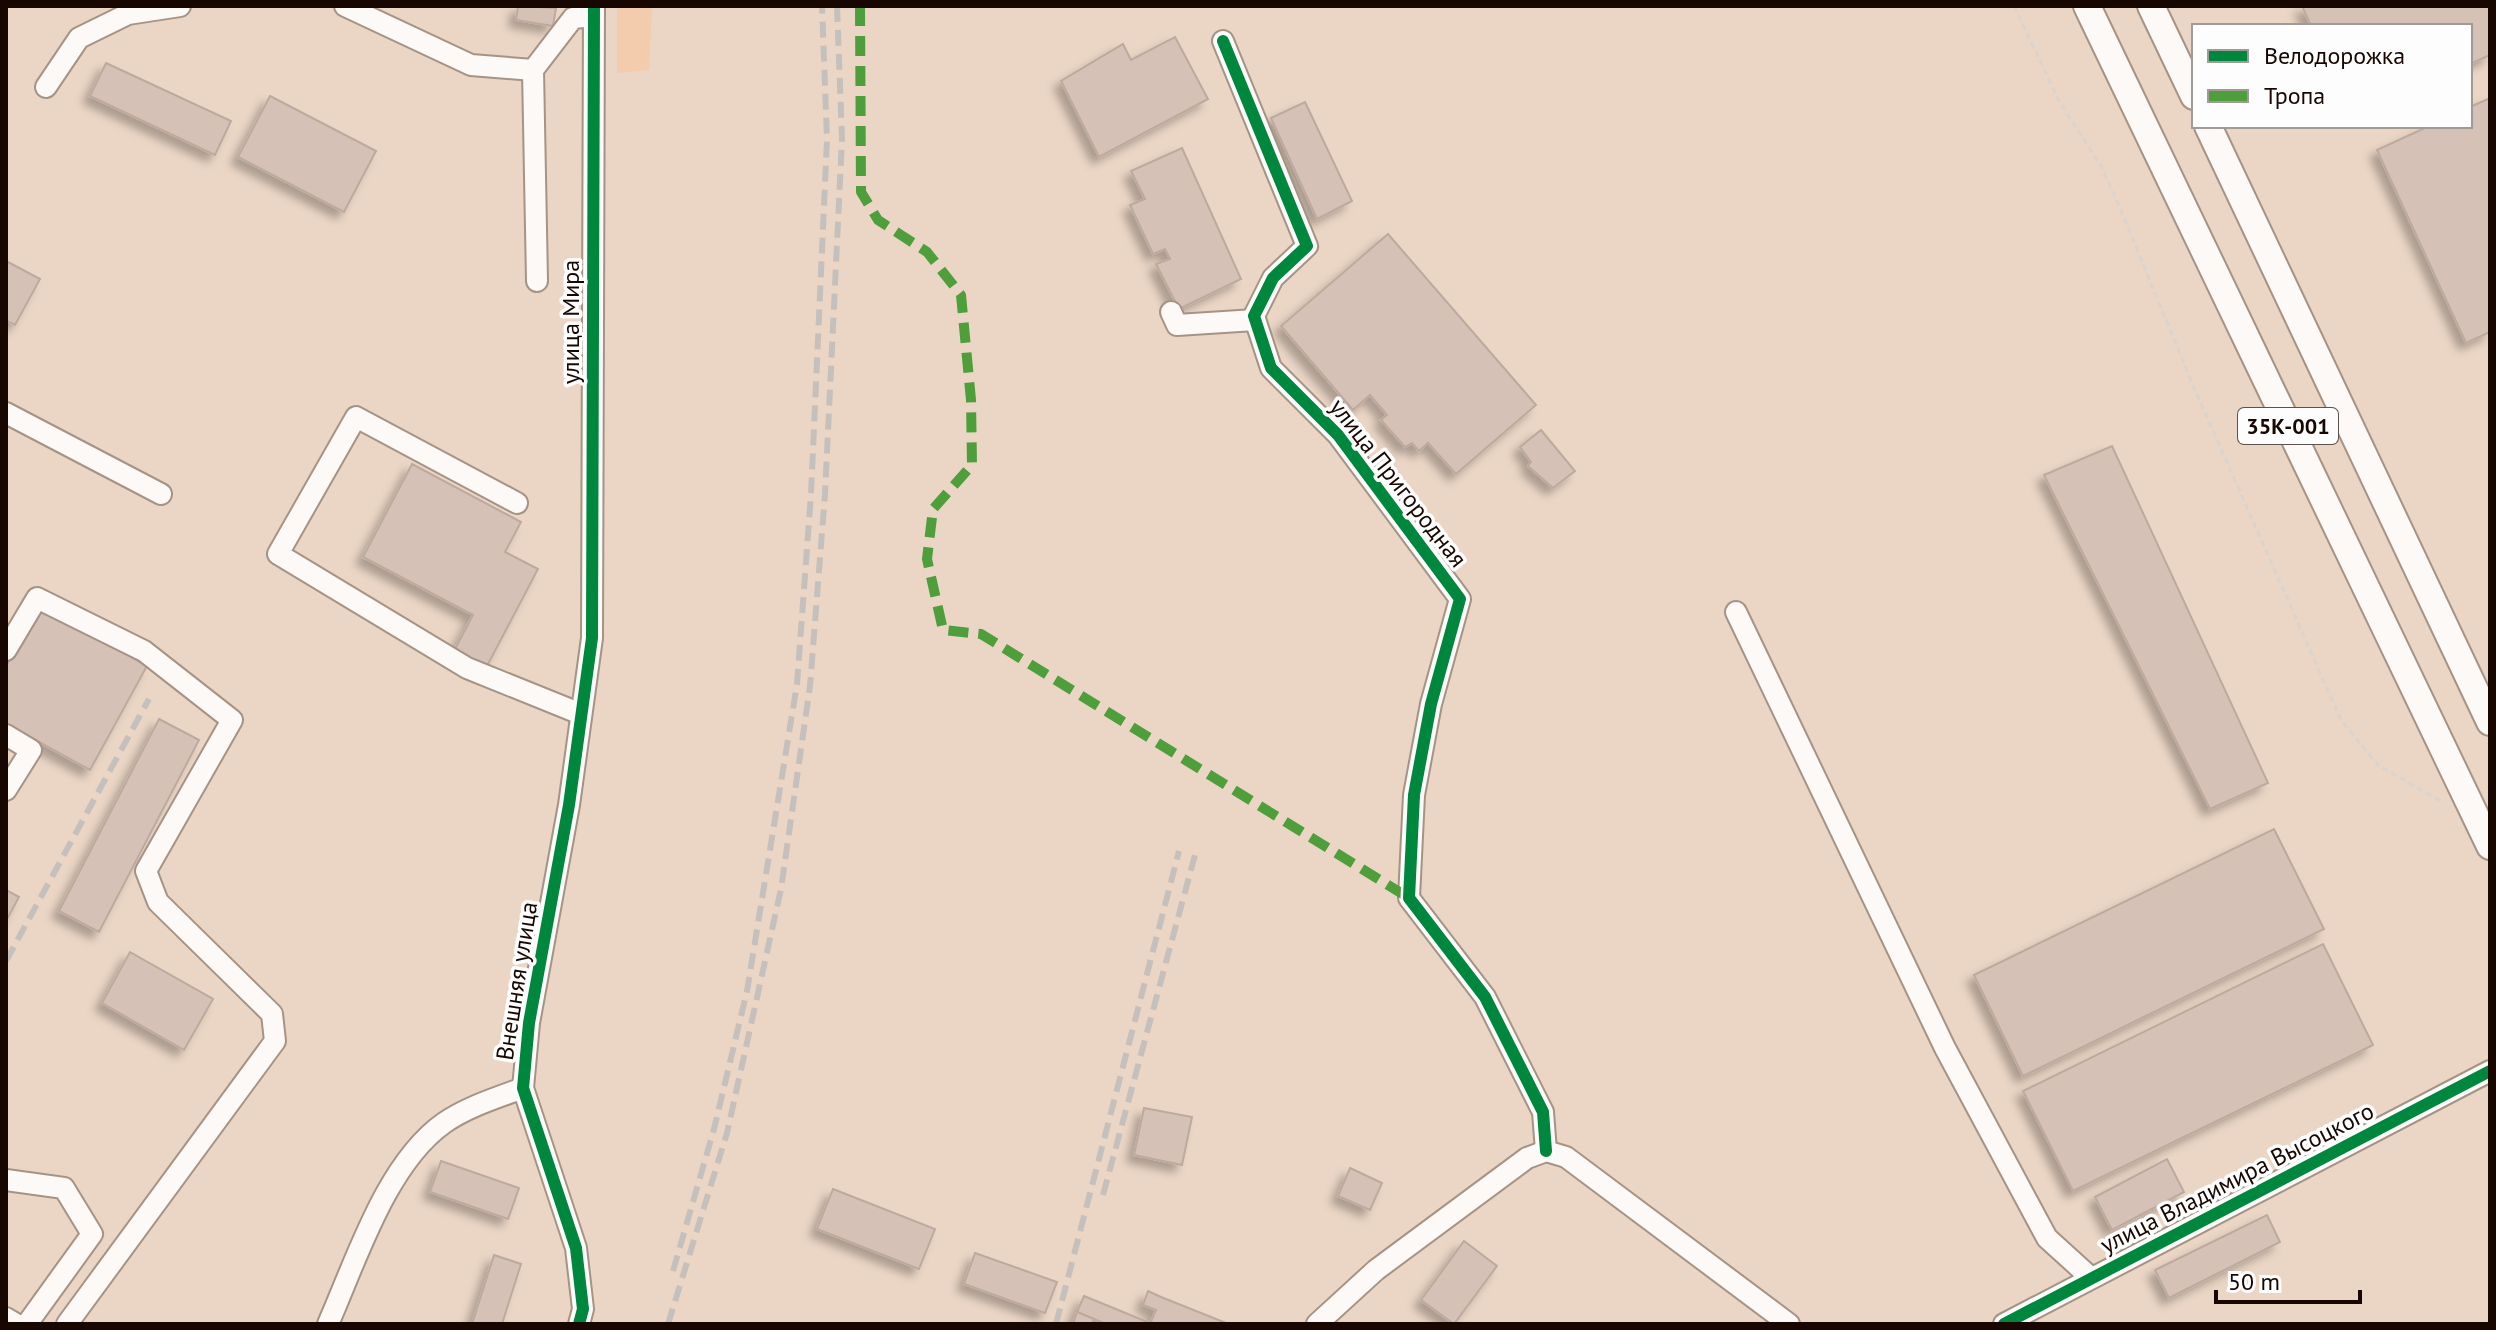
<svg xmlns="http://www.w3.org/2000/svg" width="2496" height="1330" font-family="'PT Sans',sans-serif">
	<style>
		.built { fill: #f3ccad }
		.building { fill: #d5c1b6; stroke: #bda99e; stroke-width: 2; filter: url(#shadow) }
		.lines { fill: none; stroke-linecap: round; stroke-linejoin: round }
		.minor-casing { stroke: #a59385; stroke-width: 24 }
		.major-casing { stroke: #a59385; stroke-width: 30 }
		.path { stroke: #dbd3ce; stroke-width: 3; stroke-dasharray: 6 4; stroke-linecap: butt }
		.minor { stroke: #fcf9f6; stroke-width: 20 }
		.major { stroke: #fcf9f6; stroke-width: 26 }
		.rail { stroke: #c6c0bc; stroke-width: 6; stroke-dasharray: 16 8; stroke-linecap: butt }
		.quiet { stroke: #4e9e3c; stroke-width: 10; stroke-dasharray: 20 10; stroke-linecap: butt }
		.cycleway-casing { stroke: #fdfdfd; stroke-width: 17 }
		.cycleway { stroke: #00873e; stroke-width: 12 }
		.labels { text-anchor: middle; stroke-width: 7; stroke-linejoin: round; paint-order: stroke }
		.shield { fill: #fdfdfd; stroke: #5c514c; stroke-width: 2 }
		.shield-label { font-size: 22px; font-weight: bold; fill: #170700 }
		.street-label { font-size: 24px; fill: #170700; stroke: #fdfdfd }
	</style>
	<defs>
		<filter id="shadow"><feDropShadow dx="-7" dy="7" stdDeviation="4" flood-color="#0004"/></filter>
	</defs>
	<rect width="100%" height="100%" fill="#ebd6c5"/>
	<path class="built" d="M617,6H652L649,70L617,73Z"/>
	<g class="building">
		<path d="M518,6L556,8L553,26L516,20Z"/>
		<path d="M2302,6H2490V55L2470,64V26H2311Z"/>
		<path d="M1175,37L1208,99L1099,157L1061,81L1123,44L1131,60Z"/>
		<path d="M106,63L231,121L215,155L90,96Z"/>
		<path d="M270,96L376,151L344,212L238,157Z"/>
		<path d="M2490,98V332L2466,343L2377,150L2429,126H2470V107Z"/>
		<path d="M1305,102L1352,201L1317,219L1271,118Z"/>
		<path d="M1182,148L1241,279L1179,309L1156,264L1170,259L1165,249L1153,254L1130,205L1145,199L1131,171Z"/>
		<path d="M1388,234L1536,405L1456,474L1428,443L1419,451L1412,443L1405,447L1381,420L1387,415L1370,395L1353,410L1281,326Z"/>
		<path d="M6,261L40,279L15,325L6,320Z"/>
		<path d="M1541,430L1575,471L1553,488L1528,466L1531,462L1520,447Z"/>
		<path d="M2112,446L2268,783L2210,809L2044,475Z"/>
		<path d="M412,464L521,522L505,552L538,569L486,668L454,651L473,615L363,557Z"/>
		<path d="M39,606L147,666L90,770L6,724V666Z"/>
		<path d="M159,719L199,740L99,932L59,911Z"/>
		<path d="M2274,829L2324,929L2023,1076L1974,975Z"/>
		<path d="M6,890L19,897L6,921Z"/>
		<path d="M2323,944L2373,1045L2073,1191L2023,1091Z"/>
		<path d="M130,952L213,999L184,1050L102,1003Z"/>
		<path d="M1144,1108L1192,1117L1182,1165L1134,1155Z"/>
		<path d="M2167,1159L2184,1192L2112,1230L2095,1197Z"/>
		<path d="M441,1161L519,1188L508,1219L430,1192Z"/>
		<path d="M1350,1168L1382,1183L1370,1210L1338,1196Z"/>
		<path d="M833,1189L935,1229L919,1269L817,1229Z"/>
		<path d="M2267,1215L2280,1242L2169,1298L2155,1270Z"/>
		<path d="M1464,1241L1497,1266L1454,1324L1421,1300Z"/>
		<path d="M975,1253L1057,1282L1045,1313L964,1284Z"/>
		<path d="M494,1255L521,1264L502,1324H472Z"/>
		<path d="M1148,1291L1161,1297L1226,1323L1150,1324L1156,1310L1143,1305Z"/>
		<path d="M1084,1296L1150,1323V1324H1106L1077,1312Z"/>
		<path d="M1077,1312L1094,1319L1092,1324H1073Z"/>
	</g>
	<g class="lines">
		<g class="minor-casing">
			<g id="minor">
				<path d="M345,6L471,65L533,70"/>
				<path d="M1223,41L1307,246L1273,278L1254,316L1271,368L1338,435L1460,599L1431,704L1414,795L1409,898L1485,997L1543,1112L1546,1151"/>
				<path d="M46,87L79,38L128,14L180,6"/>
				<path d="M537,281L533,70L573,18L594,16"/>
				<path d="M1171,312L1177,325L1255,320"/>
				<path d="M6,413L161,494"/>
				<path d="M517,503L356,417L278,554L467,668L581,714"/>
				<path d="M1736,612L1945,1048L2047,1238L2091,1278"/>
				<path d="M6,650L37,598L144,651L232,720L146,871L158,902L272,1014L275,1041L67,1324"/>
				<path d="M6,735L31,750L6,790"/>
				<path d="M6,1180L64,1188L92,1234L27,1324"/>
				<path d="M6,1318L16,1324"/>
				<path d="M328,1324C356,1261 386,1164 444,1123C467,1107 496,1098 523,1088"/>
				<path d="M579,1324L583,1309L576,1248L523,1088L529,1023L569,805L592,638L594,6"/>
				<path d="M1317,1324L1376,1270L1527,1158L1546,1151L1566,1157L1789,1324"/>
				<path d="M2004,1324L2490,1071"/>
			</g>
		</g>
		<g class="major-casing">
			<g id="major">
				<path d="M2087,6L2490,846"/>
				<path d="M2151,6L2194,96"/>
				<path d="M2208,126L2490,722"/>
			</g>
		</g>
		<path class="path" d="M2014,6L2059,101L2102,168L2117,201L2195,390L2341,720L2378,765L2444,803"/>
		<use href="#minor" class="minor"/>
		<use href="#major" class="major"/>
		<g class="rail">
			<path d="M6,961L149,699"/>
			<path d="M1103,1195L1195,855"/>
			<path d="M673,1271L714,1129L747,991L797,684L811,494L827,139L822,6"/>
			<path d="M668,1324L727,1133L781,889L810,686L825,494L842,139L837,6"/>
			<path d="M1056,1324L1179,851"/>
		</g>
		<path class="quiet" d="M860,6L861,192L878,220L927,252L961,295L971,400L972,465L933,509L927,559L943,630L981,634L1409,898"/>
		<g class="cycleway-casing">
			<g id="cycleway">
				<path d="M1223,41L1307,246L1273,278L1254,316L1271,368L1338,435L1460,599L1431,704L1414,795L1409,898L1485,997L1543,1112L1546,1151"/>
				<path d="M579,1324L583,1309L576,1248L523,1088L529,1023L569,805L592,638L594,6"/>
				<path d="M2004,1324L2490,1071"/>
			</g>
		</g>
		<use href="#cycleway" class="cycleway"/>
	</g>
	<g class="labels">
		<rect class="shield" x="2238" y="408" width="100" height="36" rx="6"/>
		<g class="shield-label">
			<text x="2288" y="434">35К-001</text>
		</g>
		<g class="street-label">
			<text transform="translate(571 322) rotate(-90)" y="8">улица Мира</text>
			<text transform="translate(1398 483) rotate(52)" y="8">улица Пригородная</text>
			<text transform="translate(517 981) rotate(-81)" y="8">Внешняя улица</text>
			<text transform="translate(2237 1178) rotate(-27)" y="8">улица Владимира Высоцкого</text>
		</g>
	</g>
	<rect width="2496" height="1330" fill="none" stroke="#170700" stroke-width="16"/>
	<rect x="2192" y="24" width="280" height="104" fill="#fdfdfd" stroke="#a19b98" stroke-width="2"/>
	<rect x="2208" y="50" width="40" height="12" fill="#00873e" stroke="#a19b98" stroke-width="2"/>
	<text x="2264" y="64" font-size="24" fill="#170700">Велодорожка</text>
	<rect x="2208" y="90" width="40" height="12" fill="#4e9e3c" stroke="#a19b98" stroke-width="2"/>
	<text x="2264" y="104" font-size="24" fill="#170700">Тропа</text>
	<path d="M2216 1290v12h144v-12" fill="none" stroke="#170700" stroke-width="4"/>
	<text x="2228" y="1290" font-size="24" fill="#170700" stroke="#fdfdfd" stroke-width="6" paint-order="stroke">50 m</text>
</svg>
